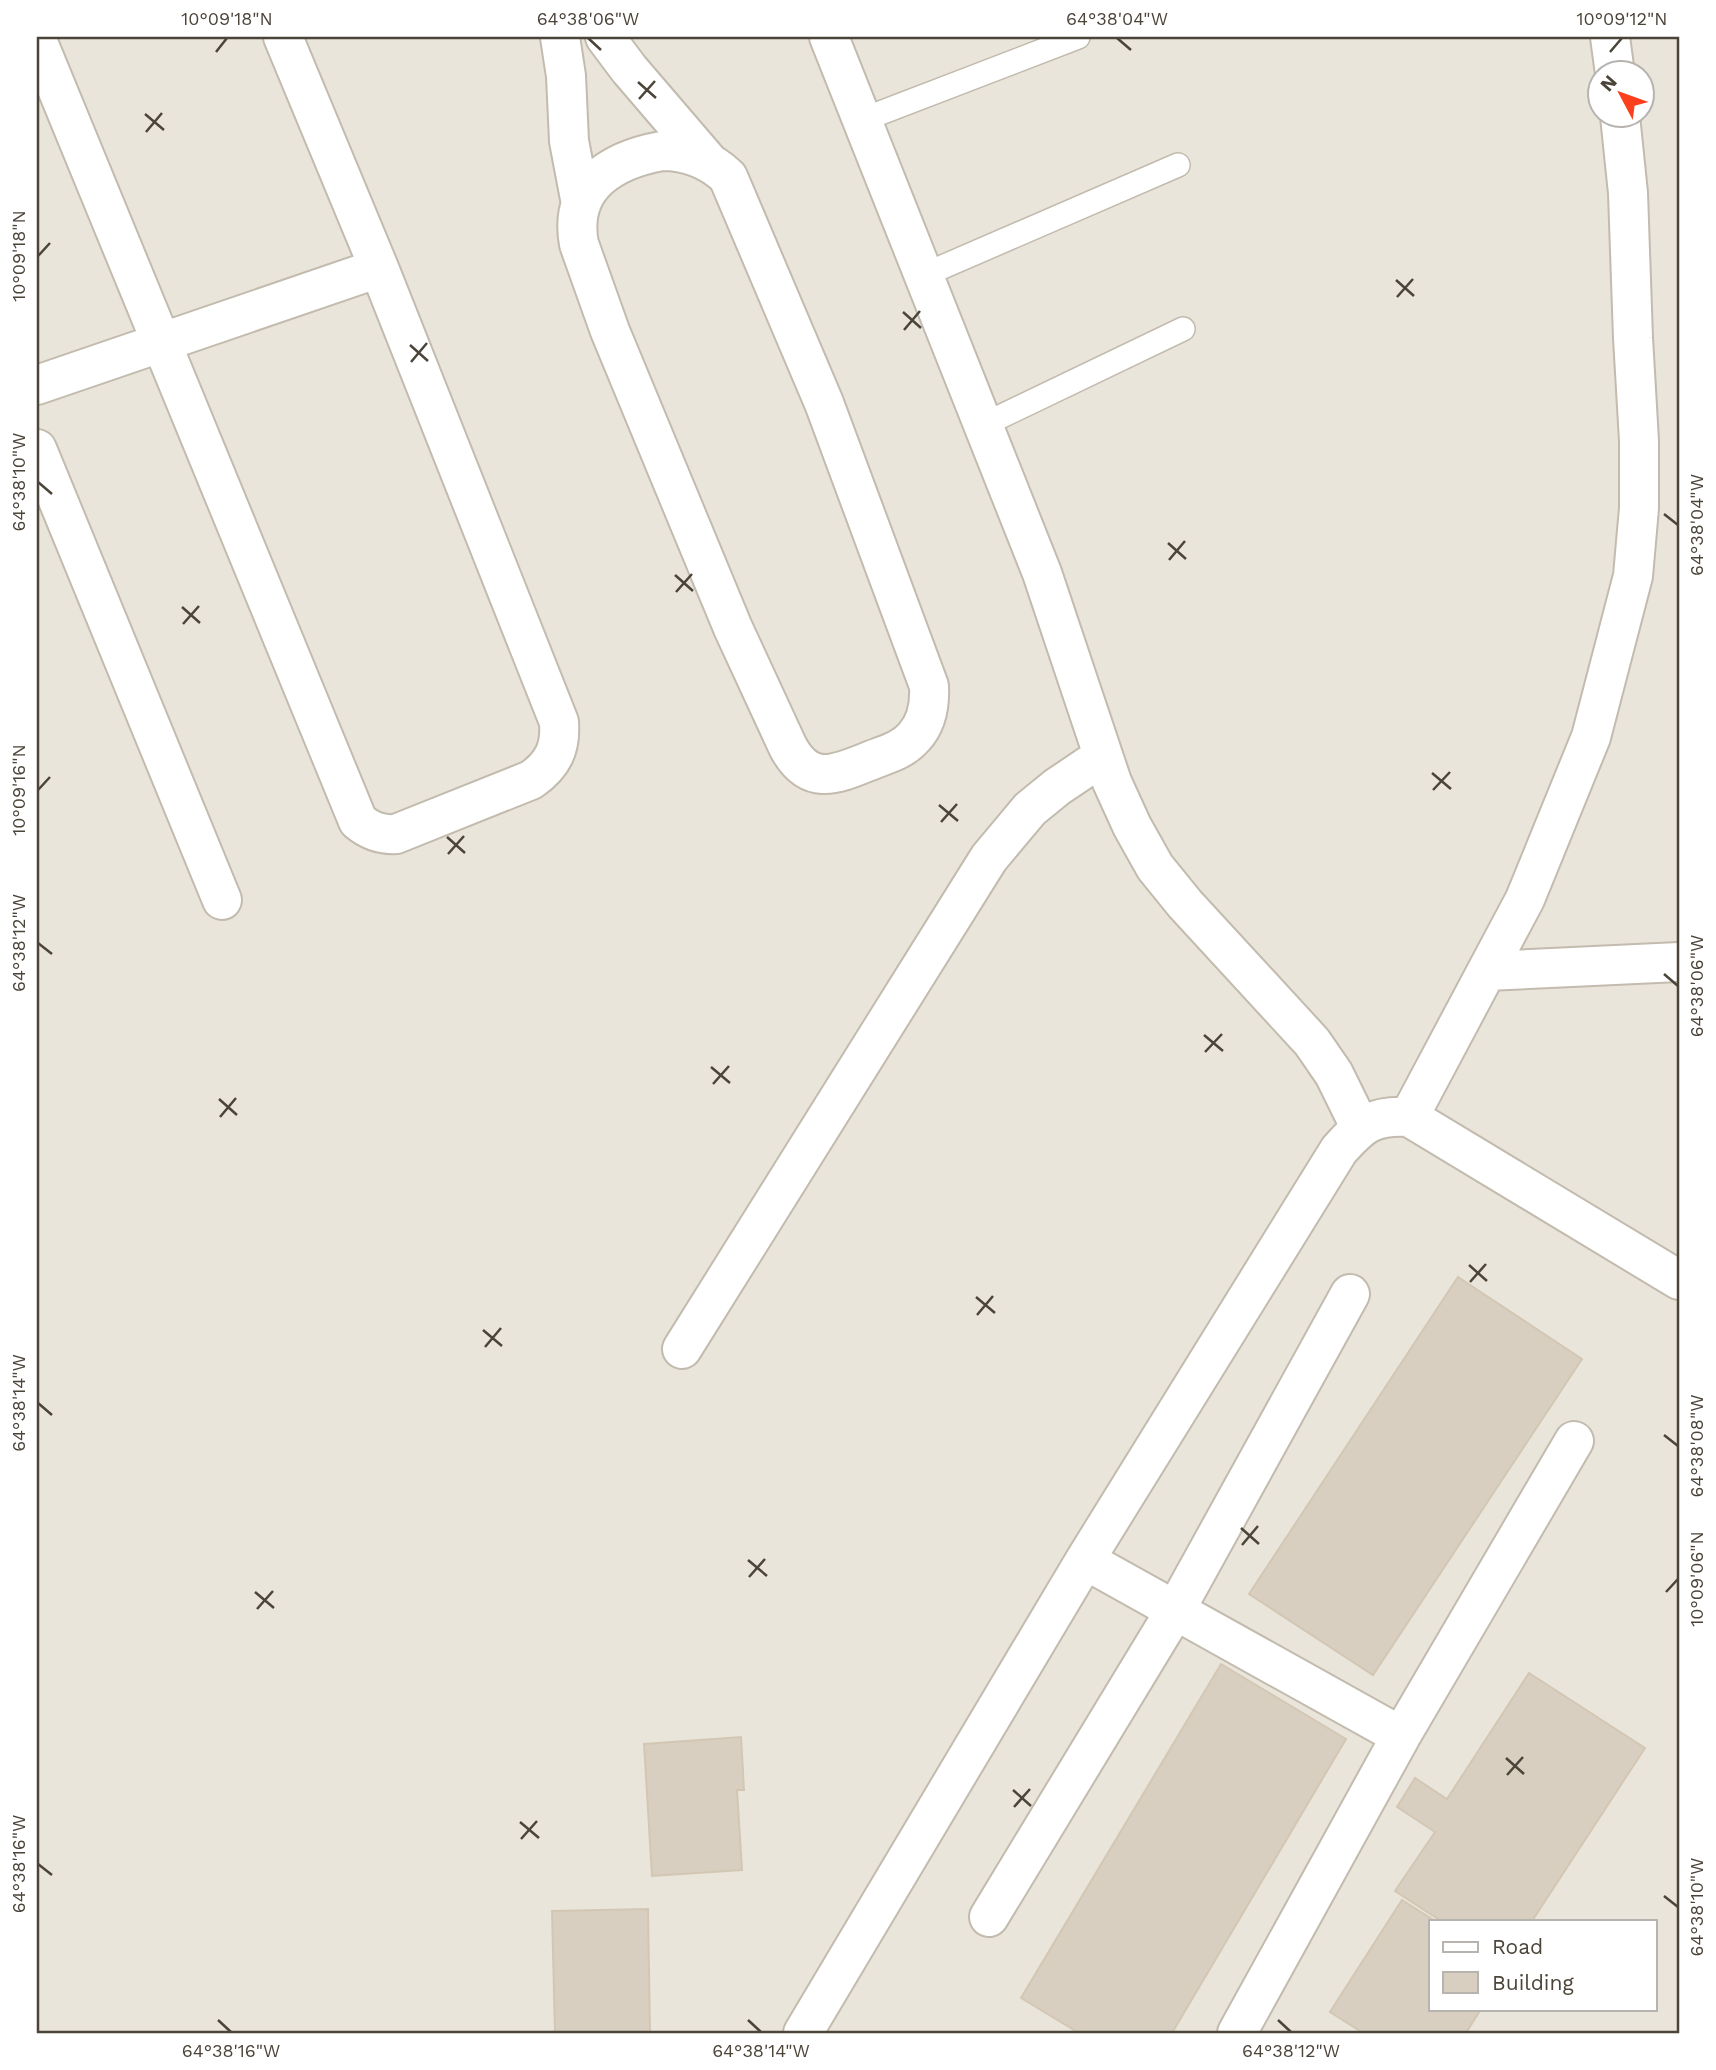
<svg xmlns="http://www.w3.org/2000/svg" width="1716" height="2070" font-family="'Work Sans',sans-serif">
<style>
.residential{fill:#eae5da;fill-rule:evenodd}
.building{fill:#d8cfc1;stroke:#d3c7b4;stroke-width:2}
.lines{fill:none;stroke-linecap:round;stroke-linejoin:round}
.lane-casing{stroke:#c2bbae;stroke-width:26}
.street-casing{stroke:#c2bbae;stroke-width:42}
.lane{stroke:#fff;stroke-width:23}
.street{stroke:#fff;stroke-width:38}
.ticks{fill:none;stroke:#4b4439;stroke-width:2.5}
.neatline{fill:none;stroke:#4b4439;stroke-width:2.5}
.ticks-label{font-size:18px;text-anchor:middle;fill:#4b4439}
</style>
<rect width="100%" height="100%" fill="#f6f3ec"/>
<!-- residential -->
<path class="residential" d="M37 37H1679V2033H37ZM1600 74H1642V116H1600ZM1431 1921H1655V2009H1431Z"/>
<!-- building -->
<path class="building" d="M1458 1277 1582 1359 1373 1675 1249 1594Z
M1221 1664 1346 1739 1172 2033H1079L1021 1998Z
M1529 1673 1645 1748 1532 1921H1441L1395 1891 1435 1832 1397 1807 1415 1778 1447 1799Z
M741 1737 744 1790H737L742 1870 652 1876 644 1744Z
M1402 1900 1435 1921H1431V2009H1481L1466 2033H1363L1330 2012Z
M648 1909 650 2033H555L552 1911Z"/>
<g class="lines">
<defs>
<path id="lane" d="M862 120 1078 37
M924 275 1178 165
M983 425 1183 329"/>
<path id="street" d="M560 37 566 76 569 141 581 204
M605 37 629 69 707 160
M829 37 1042 573 1112 782 1132 826 1155 867 1185 904 1312 1042 1334 1074 1360 1127
M1610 37 1615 74
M37 40 358 821C370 831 381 835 396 834L531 780C553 765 561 748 559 722L379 268 283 37
M662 151C688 151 709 159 728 177L824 403 929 686C930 705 927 723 914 737 903 750 887 754 872 760 837 774 810 788 788 747L733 628 610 331 579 244C568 186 612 160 662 151Z
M37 385 379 268
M37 449 222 900
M1487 971 1679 962
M1409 1117 1525 899 1591 737 1633 576 1639 508V441L1633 338 1628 193 1620 116
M682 1349 989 858 1030 809 1057 787 1103 756
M1085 1560 1401 1736 1574 1441
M989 1917 1176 1609 1350 1294
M803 2033 1085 1560 1339 1150C1362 1124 1373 1115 1409 1117L1679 1280
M1237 2033 1401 1736"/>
</defs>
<!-- lane casing -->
<use href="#lane" class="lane-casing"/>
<!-- street casing -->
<use href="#street" class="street-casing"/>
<!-- lane -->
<use href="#lane" class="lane"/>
<!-- street -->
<use href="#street" class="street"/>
</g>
<!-- ticks -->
<path class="ticks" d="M588 38 601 50M1117 38 1131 50M216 52 227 38M1610 52 1622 38M638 82 656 98M639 99 655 81M145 114 164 130M146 132 162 113M38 256 50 243M1396 280 1414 296M1397 297 1413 279M903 312 921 328M904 330 920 311M410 345 428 361M411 362 427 343M38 482 52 494M1664 514 1678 525M1168 543 1186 559M1169 560 1185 541M675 575 693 591M676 592 692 574M182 607 200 623M183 624 199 606M1432 773 1451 789M38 790 50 777M1433 790 1450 772M939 805 958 821M941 822 957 804M447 837 465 853M448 854 464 836M38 943 52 954M1664 974 1678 986M1204 1035 1223 1051M1205 1052 1222 1034M711 1067 730 1083M713 1084 729 1066M219 1099 237 1115M220 1117 236 1098M1469 1265 1487 1281M1470 1282 1486 1264M976 1297 995 1313M977 1315 993 1296M483 1330 502 1346M485 1347 501 1328M38 1403 52 1415M1664 1435 1678 1446M1241 1528 1259 1544M1242 1545 1258 1526M748 1560 767 1576M749 1577 765 1559M255 1592 274 1608M1666 1592 1678 1579M257 1609 273 1591M1506 1758 1524 1774M1507 1775 1523 1757M1013 1790 1031 1806M1014 1807 1030 1789M520 1822 539 1838M521 1839 537 1821M38 1864 52 1875M1664 1896 1678 1907M218 2020 231 2032M748 2020 761 2032M1278 2020 1291 2032"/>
<!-- border -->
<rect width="1716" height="2070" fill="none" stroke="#ffffff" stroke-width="77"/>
<!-- legend -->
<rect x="1429" y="1920" width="228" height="91" fill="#ffffff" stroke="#b7b4b0" stroke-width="2"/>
<rect x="1443" y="1942" width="35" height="10" fill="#ffffff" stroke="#b7b4b0" stroke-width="2"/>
<text x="1492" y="1954" font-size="21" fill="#4b4439">Road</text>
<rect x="1443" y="1972" width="35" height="21" fill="#d8cfc1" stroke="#b7b4b0" stroke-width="2"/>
<text x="1492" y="1990" font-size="21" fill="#4b4439">Building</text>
<!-- north arrow -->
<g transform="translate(1621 94) rotate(311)"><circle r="33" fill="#ffffff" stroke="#b7b4b0" stroke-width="2"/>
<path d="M0-5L12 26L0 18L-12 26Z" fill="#fc3f1d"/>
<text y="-10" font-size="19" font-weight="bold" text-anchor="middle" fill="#4b4439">N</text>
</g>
<rect x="38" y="38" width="1640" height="1994" class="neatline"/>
<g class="ticks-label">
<text x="227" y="25">10°09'18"N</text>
<text x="588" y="25">64°38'06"W</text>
<text x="1117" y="25">64°38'04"W</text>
<text x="1622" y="25">10°09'12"N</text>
<text transform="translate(19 256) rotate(-90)" y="6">10°09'18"N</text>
<text transform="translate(19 482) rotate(-90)" y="6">64°38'10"W</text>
<text transform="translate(1697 525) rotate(-90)" y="6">64°38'04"W</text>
<text transform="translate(19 790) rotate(-90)" y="6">10°09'16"N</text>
<text transform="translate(19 943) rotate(-90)" y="6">64°38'12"W</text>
<text transform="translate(1697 986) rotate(-90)" y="6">64°38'06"W</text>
<text transform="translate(19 1403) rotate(-90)" y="6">64°38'14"W</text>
<text transform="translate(1697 1446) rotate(-90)" y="6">64°38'08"W</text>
<text transform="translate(1697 1579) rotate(-90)" y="6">10°09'06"N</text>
<text transform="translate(19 1864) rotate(-90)" y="6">64°38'16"W</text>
<text transform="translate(1697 1907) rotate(-90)" y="6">64°38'10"W</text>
<text x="231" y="2057">64°38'16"W</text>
<text x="761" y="2057">64°38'14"W</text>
<text x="1291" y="2057">64°38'12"W</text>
</g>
</svg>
